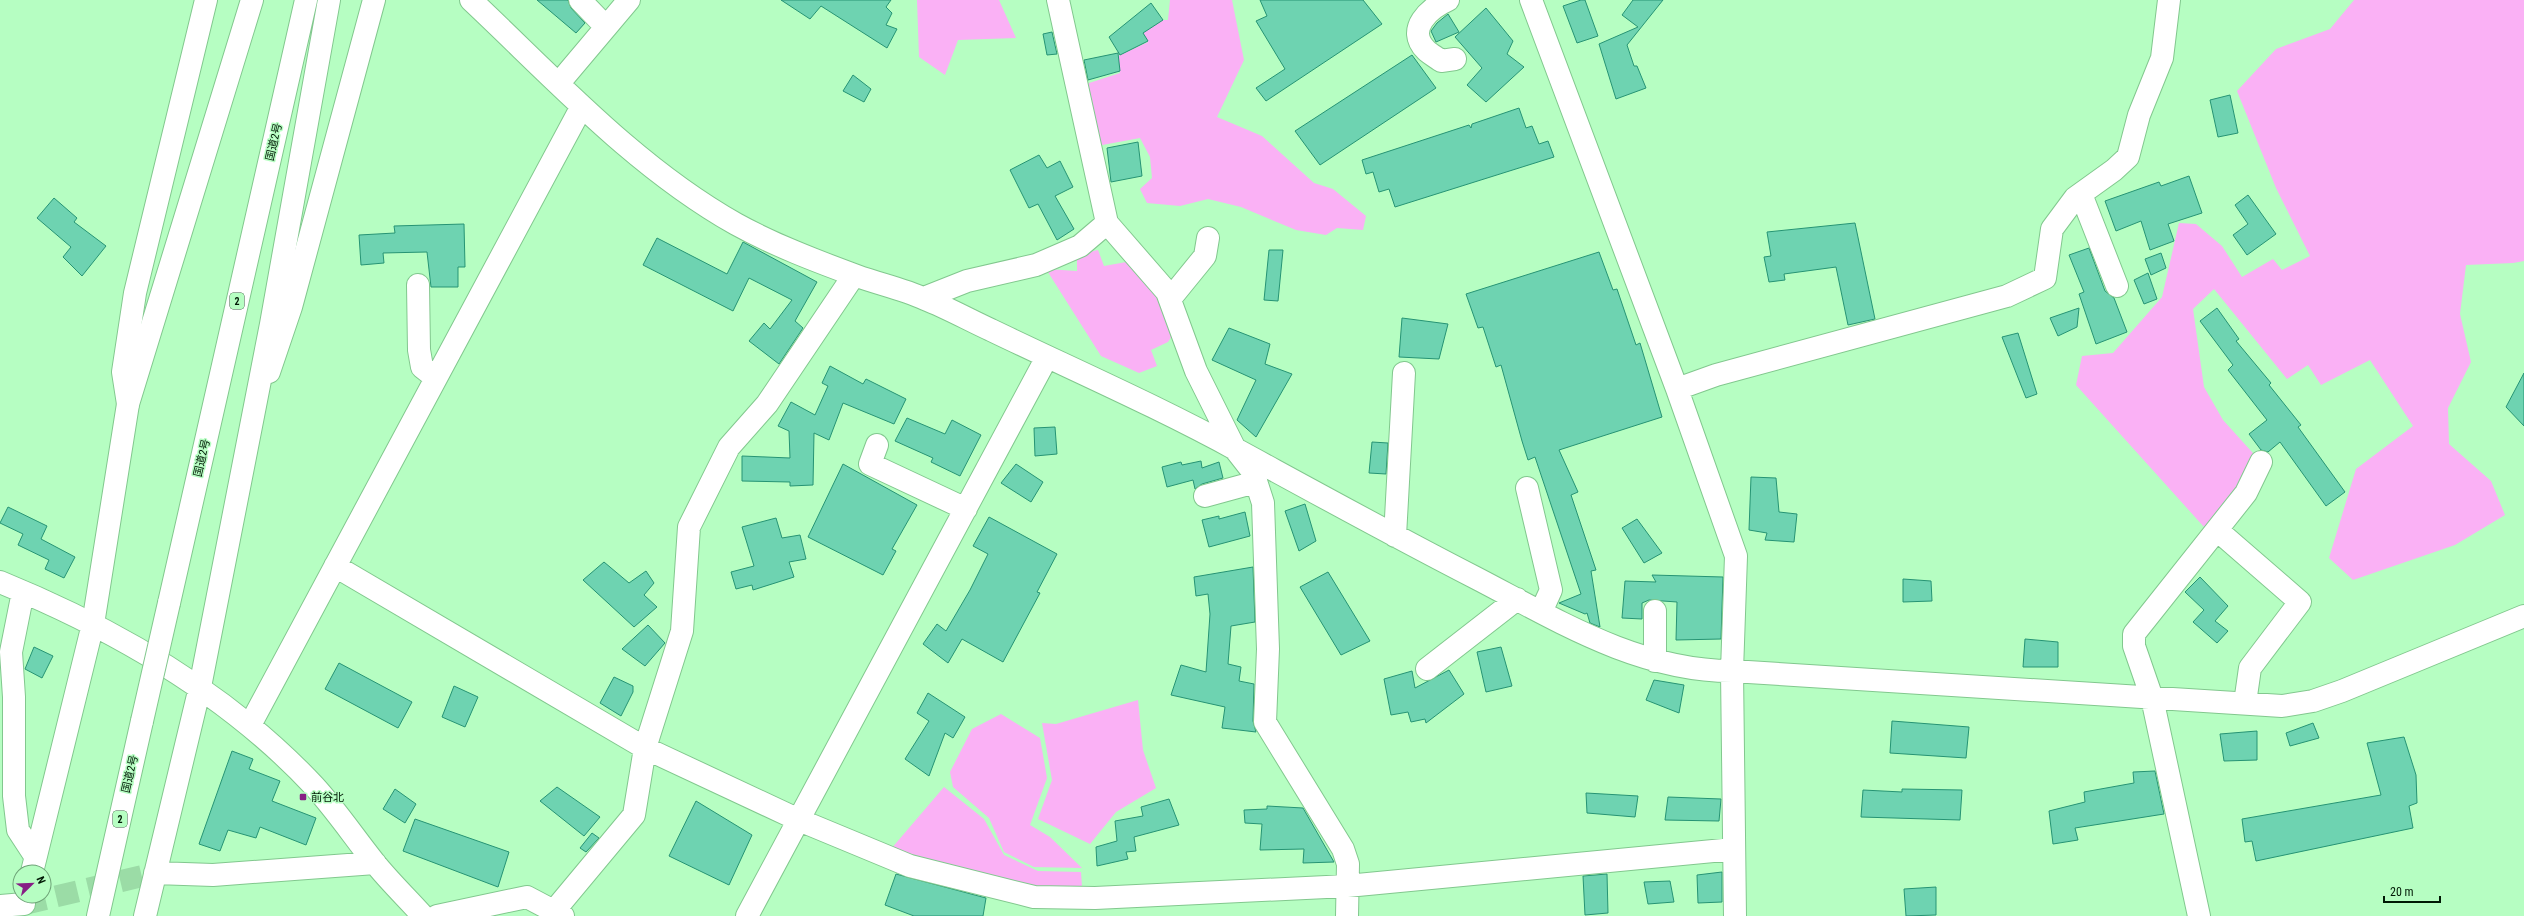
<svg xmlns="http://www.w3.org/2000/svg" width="2524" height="916" font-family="'Roboto Condensed','Noto Sans JP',sans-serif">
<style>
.green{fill:#fab1f5}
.building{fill:#6ed3b1;stroke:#269474}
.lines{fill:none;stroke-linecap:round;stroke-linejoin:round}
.minor-tunnel{stroke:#9bdca6;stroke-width:22;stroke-dasharray:22 11;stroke-linecap:butt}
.minor-casing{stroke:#82c88e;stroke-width:24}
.highway-casing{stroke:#82c88e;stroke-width:24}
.minor{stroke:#fff;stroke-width:22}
.highway{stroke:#fff;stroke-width:22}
.highway-bridge-casing{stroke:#82c88e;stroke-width:24;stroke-linecap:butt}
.highway-bridge{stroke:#fff;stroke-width:22}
.poi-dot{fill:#871e85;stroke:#b6fec2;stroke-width:1.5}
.labels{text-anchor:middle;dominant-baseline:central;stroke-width:3;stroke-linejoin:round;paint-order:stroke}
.shield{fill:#b6fec2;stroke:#375e3e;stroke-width:1}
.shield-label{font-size:10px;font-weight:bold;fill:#001905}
.street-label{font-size:11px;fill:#001905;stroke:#b6fec2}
.poi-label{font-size:11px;fill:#001905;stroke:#b6fec2;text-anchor:start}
</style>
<rect width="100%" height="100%" fill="#b6fec2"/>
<!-- green -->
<path class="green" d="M917 0H999L1016 38 958 40 945 75 919 57Z
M1170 0H1232L1244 60 1217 117 1262 136 1314 183 1333 189 1366 216 1363 230 1337 228 1326 235 1296 230 1241 207 1208 199 1180 206 1147 203 1140 189 1152 178 1150 157 1140 138 1097 146 1086 84 1120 73 1118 56 1148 42 1143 33 1163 20H1168Z
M2354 0H2524V261L2513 263 2466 265 2460 314 2471 362 2448 408 2449 444 2491 481 2505 515 2455 545 2353 580 2329 558 2356 469 2413 426 2370 360 2321 385 2308 365 2287 379 2214 289 2193 309 2204 387 2223 420 2261 462 2204 527 2076 385 2082 356 2113 353 2162 297 2179 223 2196 224 2222 246 2242 277 2273 259 2282 270 2310 256 2276 188 2237 91 2276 49 2330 29Z
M1098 250 1104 266 1132 261 1164 292 1177 328 1168 342 1151 350 1157 366 1139 373 1101 356 1046 269 1077 271V255Z
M1138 700 1143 750 1156 788 1116 812 1090 844 1038 819 1052 780 1042 723 1056 724Z
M1001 714 1040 738 1047 778 1030 825 1050 837 1082 868 1034 867 1004 852 989 818 953 787 950 772 972 729Z
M944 787 984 819 1004 855 1038 871 1081 872 1082 887H1036L891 849Z"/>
<!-- building -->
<path class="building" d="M537 0H568L571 8 585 23 576 33Z
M781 0H891L886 7 892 13 886 25 897 29 887 48 821 6 810 19Z
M1260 0H1363L1382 24 1266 101 1256 88 1285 69 1256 21 1267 16Z
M1581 0H1585L1598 36 1577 43 1563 6Z
M1633 0H1663L1627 45 1634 66H1637L1646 88 1616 99 1599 44 1638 27 1622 15Z
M1151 3 1163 20 1143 33 1148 41 1120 55 1109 37Z
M1486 8 1513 41 1507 54 1524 67 1486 102 1467 85 1482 68 1455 37Z
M1448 14 1459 32 1436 42 1431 31 1437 23Z
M1052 32 1057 54 1047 55 1043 34Z
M1118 53 1120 71 1088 80 1084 60Z
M1412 55 1436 88 1320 165 1295 131Z
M853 75 871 89 864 102 843 91Z
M2230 95 2238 133 2218 137 2210 100Z
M1519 108 1526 128 1532 126 1539 144 1548 141 1554 157 1395 207 1389 189 1379 192 1373 172 1366 174 1362 160 1469 125 1471 128 1472 124Z
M1138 142 1142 176 1111 182 1107 148Z
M1039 155 1047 168 1060 161 1073 187 1055 196 1074 229 1057 240 1038 204 1029 208 1010 170Z
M2189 176 2202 213 2168 224 2174 241 2150 250 2141 221 2116 231 2105 201 2159 182 2161 186Z
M2248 195 2276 234 2247 255 2233 235 2248 224 2235 205Z
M54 198 77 218 74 222 106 246 82 276 63 257 71 247 37 218Z
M1855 223 1875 319 1848 325 1836 267 1784 274 1785 280 1769 282 1764 257 1771 256 1767 232Z
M464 224 465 267H458V287H431L427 252 383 253 384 263 361 265 359 235 395 233 394 226Z
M657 238 727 274 743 242 817 282 795 321 803 328 779 364 749 341 764 323 770 329 792 300 749 278 733 311 643 265Z
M2089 248 2105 291 2114 298 2127 332 2096 344 2079 294 2084 292 2069 255Z
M1269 250H1283L1278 301 1264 300Z
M1599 252 1613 290 1617 289 1636 345 1640 343 1662 417 1559 450 1578 492 1571 495 1596 570 1591 571 1600 627 1590 623 1587 613 1585 614 1559 603 1581 594 1535 457 1528 460 1522 441 1501 365 1496 367 1483 327 1478 328 1466 294Z
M2161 253 2166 268 2151 275 2145 259Z
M2148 273 2157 299 2144 304 2134 280Z
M2079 308 2077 327 2058 336 2050 318Z
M2217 308 2239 339 2236 341 2271 383 2269 385 2301 425 2298 427 2345 492 2326 506 2280 442 2268 452 2261 450 2249 434 2267 420 2228 370 2233 365 2200 321Z
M1402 318 1448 324 1439 359 1399 357Z
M1229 328 1270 344 1265 364 1292 374 1256 437 1237 420 1256 380 1212 360Z
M2018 333 2037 394 2026 398 2002 337Z
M830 366 863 384 866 379 906 399 894 424 843 403 829 440 814 433 813 485 790 486V482L742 481V456L790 458 789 431 778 426 791 402 815 415 828 386 822 383Z
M2524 373V426L2506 407Z
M907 418 945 434 952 420 981 435 960 476 931 462 933 458 895 441Z
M1055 427 1057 454 1035 456 1034 428Z
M1372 442 1388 443 1386 474 1369 473Z
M1201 461 1202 468 1219 462 1223 478 1202 484 1195 489 1193 480 1167 487 1162 467 1181 462 1182 465Z
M843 464 917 505 892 549 896 551 883 575 808 537Z
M1016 464 1043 482 1031 502 1001 483Z
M1751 477 1776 478 1779 512 1797 514 1794 542 1765 540 1767 533 1749 530Z
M1305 504 1316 541 1299 551 1285 511Z
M8 507 47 526 41 539 75 557 64 578 45 569 49 560 18 545 23 534 0 523Z
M1245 512 1250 536 1209 547 1202 520 1219 516V519Z
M989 517 1057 554 1037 592 1040 593 1003 662 962 639 948 663 923 644 937 624 946 631 970 590 988 554 973 546Z
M776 518 782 538 800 535 806 559 789 562 794 577 753 590 752 585 736 589 731 572 754 566 742 527Z
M1637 519 1662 553 1644 563 1622 528Z
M604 562 629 583 646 571 654 583 644 595 657 607 634 627 583 580Z
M1253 567 1255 622 1231 626 1228 664 1241 667 1239 681 1254 684 1253 721 1256 732 1222 728 1225 707 1171 695 1181 665 1206 672 1210 614 1208 594 1196 596 1194 577Z
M1328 572 1370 641 1341 655 1300 587Z
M1652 575 1723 577 1721 639 1676 640 1677 602 1649 600 1642 603V619L1622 618 1625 581 1656 582Z
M2200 577 2228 606 2215 621 2228 631 2217 643 2193 622 2204 610 2185 592Z
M1903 579 1931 581 1932 601 1903 602Z
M648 625 665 643 645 666 622 649Z
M2025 639 2058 642V667H2023Z
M34 647 53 656 42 678 25 669Z
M1501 647 1512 686 1486 692 1477 652Z
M339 663 412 702 398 728 325 689Z
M1449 670 1464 694 1426 723 1425 719 1411 722 1408 712 1391 715 1384 679 1412 671 1415 688Z
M614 677 633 686V692L621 716 600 703Z
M1654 680 1684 685 1679 713 1646 700Z
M454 686 478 697 465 727 442 717Z
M928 693 965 717 953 738 945 733 929 776 905 759 929 721 917 713Z
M1892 721 1969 727 1966 758 1890 753Z
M2313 723 2319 738 2290 746 2286 733Z
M2257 731V760L2224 761 2220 734Z
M2404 737 2416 775 2417 803 2409 806 2413 828 2256 861 2252 841 2245 842 2242 819 2381 795 2367 743Z
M232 751 253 759 249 769 280 781 272 801 316 818 306 845 260 827 256 838 228 830 220 851 199 844Z
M2155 771 2164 814 2075 828 2078 840 2053 844 2049 811 2085 802 2084 792 2134 783 2133 772Z
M557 787 600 817 584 836 540 801Z
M395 789 416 804 405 823 383 809Z
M1902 789 1962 790 1960 820 1861 817 1863 790 1902 792Z
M1586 793 1638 796 1635 817 1587 813Z
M1668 797 1721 799 1719 821 1665 820Z
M1169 799 1179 825 1134 837 1136 851 1126 852 1128 859 1097 866 1096 847 1117 841 1115 821 1143 816 1141 807Z
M696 801 752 835 729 885 669 856Z
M1267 806 1303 808 1334 862 1303 863 1304 849 1260 850 1262 824 1245 823 1244 810 1267 809Z
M415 819 509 852 498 887 403 851Z
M592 833 599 838 586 852 580 848Z
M1722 872V902L1698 903 1697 875Z
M896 874 986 898 983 916H914L885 905Z
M1607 874 1608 913 1585 915 1583 876Z
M1670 881 1674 902 1648 904 1644 882Z
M1936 887V915L1906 916 1904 889Z"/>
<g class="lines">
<!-- minor-tunnel -->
<path class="minor-tunnel" d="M24 904 155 873"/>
<defs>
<path id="minor" d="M471 0C555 79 635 167 736 224 774 245 816 261 857 276 879 284 903 289 925 299 948 308 969 320 991 330 1074 370 1159 407 1239 451 1318 494 1396 537 1476 578 1557 620 1638 671 1732 671L2282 706 2313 701 2342 691 2524 616
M580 0 606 27
M1058 0 1107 223 1167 292 1196 371 1235 449 1253 472 1263 503 1268 649 1265 722 1343 849 1348 864 1347 916
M1448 0C1430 8 1405 29 1426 50 1430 54 1436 57 1441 61L1455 59
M1531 0 1677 389 1736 556 1732 671 1735 916
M559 83 629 0
M2081 194 2117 286
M418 285 419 350 422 367 436 378
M924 298 967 281 1036 265 1080 246 1107 223
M1170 299 1205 256 1208 238
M269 372 291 307 374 0
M1677 389 1716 375 2007 296 2045 278 2052 229 2075 198 2114 170 2128 157 2139 115 2162 58 2169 0
M128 404 123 372 135 293 206 0
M877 445 870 464 966 509
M1527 488 1551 590 1541 612
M1205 496 1256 482
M2217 530 2300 602 2250 668 2245 703
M1395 536 1404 373
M335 566 645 748 799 820 910 866 1034 897 1095 898 1347 886 1734 849
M0 582C115 629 229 695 314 786 336 810 354 837 374 862 389 881 407 898 423 916
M23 592 11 652 14 697V796L18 830 35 856
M1655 661V611
M1427 669 1517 599
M250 725 581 108
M32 872 93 624
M155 873 213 875 375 863
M0 906 24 904
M554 911 634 815 645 748 682 631 689 527 729 447 767 404 854 275
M145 916 200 687
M437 916 527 897 563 916
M747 916 1047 357
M2199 916 2152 698 2134 646V634L2246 493 2261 462"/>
<path id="highway" d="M169 603 306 0
M93 624 128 404 252 0
M200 687 271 324 329 0
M98 916 142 721"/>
</defs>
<!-- minor casing -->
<use href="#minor" class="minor-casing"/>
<!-- highway casing -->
<use href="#highway" class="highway-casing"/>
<!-- minor -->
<use href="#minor" class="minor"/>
<!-- highway -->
<use href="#highway" class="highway"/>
<defs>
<path id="highway-bridge" d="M142 721 169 603"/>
</defs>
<!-- highway-bridge casing -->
<use href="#highway-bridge" class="highway-bridge-casing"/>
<!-- highway-bridge -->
<use href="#highway-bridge" class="highway-bridge"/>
</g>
<!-- markers -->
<rect class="poi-dot" x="299" y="793" width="8" height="8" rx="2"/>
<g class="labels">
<!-- shield labels -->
<g class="shield">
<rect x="230" y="293" width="14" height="16" rx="3"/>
<rect x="113" y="811" width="14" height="16" rx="3"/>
</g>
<g class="shield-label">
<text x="237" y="301">2</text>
<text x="120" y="819">2</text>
</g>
<!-- street labels -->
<g class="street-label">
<text transform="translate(274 142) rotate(-77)">国道2号</text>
<text transform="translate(202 458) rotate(-77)">国道2号</text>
<text transform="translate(130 774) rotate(-77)">国道2号</text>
</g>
<!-- poi labels -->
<g class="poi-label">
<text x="311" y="797">前谷北</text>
</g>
</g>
<!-- north arrow -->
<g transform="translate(32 884) rotate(67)"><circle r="19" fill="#b6fec2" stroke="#6da276"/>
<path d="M0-3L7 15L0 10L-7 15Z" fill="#871e85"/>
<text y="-6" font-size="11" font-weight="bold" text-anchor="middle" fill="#001905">N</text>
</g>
<!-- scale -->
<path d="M2384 896v6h56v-6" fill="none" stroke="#001905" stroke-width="2"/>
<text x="2390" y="896" font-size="12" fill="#001905" stroke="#b6fec2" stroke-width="3" paint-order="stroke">20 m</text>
</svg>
